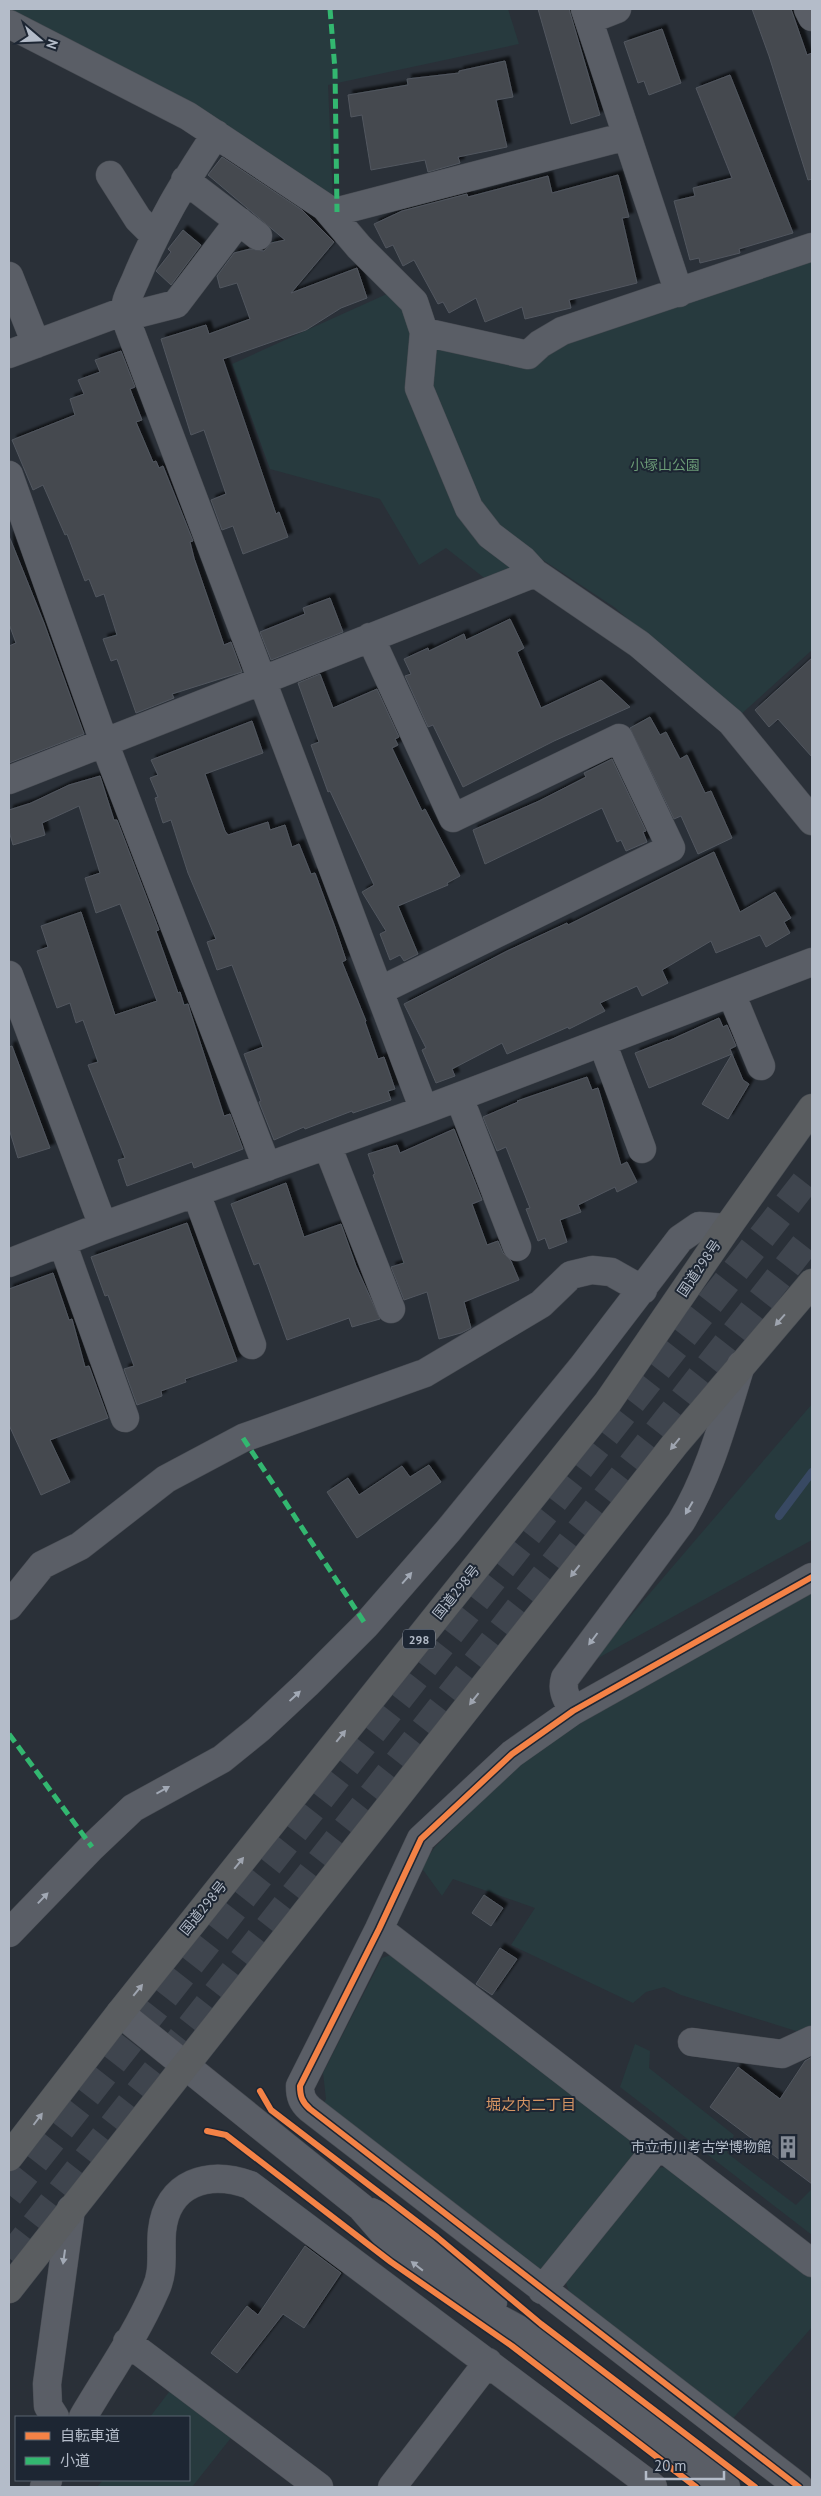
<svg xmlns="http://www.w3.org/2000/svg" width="821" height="2496" font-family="'PT Sans','Noto Sans JP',sans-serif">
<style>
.green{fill:#273a3e}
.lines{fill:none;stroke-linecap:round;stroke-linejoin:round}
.stream{stroke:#384963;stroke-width:8}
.building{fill:#444950;stroke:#52575f;filter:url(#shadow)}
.highway-tunnel{stroke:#3f454e;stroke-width:28;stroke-dasharray:28 14;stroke-linecap:butt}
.minor-casing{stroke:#484c53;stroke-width:29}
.highway-casing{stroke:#474c53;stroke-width:29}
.minor{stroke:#5a5e66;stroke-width:28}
.highway{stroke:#5a5d60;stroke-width:28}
.quiet{stroke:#33b770;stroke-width:5;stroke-dasharray:10 5;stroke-linecap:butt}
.cycleway-casing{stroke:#1d2633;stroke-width:9}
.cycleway{stroke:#f48246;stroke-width:6}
.oneway{fill:#9ea4af}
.oneway2{fill:#a2a9b5}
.labels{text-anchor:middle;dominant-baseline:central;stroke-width:4;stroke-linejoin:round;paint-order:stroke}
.shield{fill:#1d2633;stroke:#878f9c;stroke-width:1}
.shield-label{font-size:12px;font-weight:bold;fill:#b4bcc9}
.park-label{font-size:14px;fill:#6b9a76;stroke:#1d2633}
.street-label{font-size:14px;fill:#b4bcc9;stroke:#1d2633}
.poi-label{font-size:14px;fill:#b4bcc9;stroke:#1d2633;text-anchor:end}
.neighbourhood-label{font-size:15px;fill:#d59563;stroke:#1d2633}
</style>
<defs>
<filter id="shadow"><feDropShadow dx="4.5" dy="-4.5" stdDeviation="1" flood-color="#0009"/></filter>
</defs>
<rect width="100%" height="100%" fill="#2a3038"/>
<!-- green -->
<path class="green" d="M9 9H508L519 44 328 85 333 200Z
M812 261V650L739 716 614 607 495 528 474 504 429 389 432 353 438 343H567Z
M389 293 406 312 418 336 414 390 519 565 492 584 446 548 419 565 380 499 270 469 232 364Z
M812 1404V1540L591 1662Z
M812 1589V2028L796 2031 681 1995 664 1987 646 1992 633 2003 511 1945 535 1908 453 1879 442 1896 421 1867 435 1847 518 1765 581 1723 685 1660Z
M394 1954 635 2141 637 2151 542 2277 323 2105 326 2099 323 2073 382 1958Z
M635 2044 650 2051 649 2068 734 2135 727 2153 796 2205 812 2189V2235L620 2087Z
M666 2167 673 2170 812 2278V2327L730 2422 572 2300 566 2283 657 2168Z
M172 2388 234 2434 192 2487H97L103 2480H189V2417H150Z"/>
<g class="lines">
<!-- stream -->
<path class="stream" d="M779 1516 812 1472"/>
</g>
<!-- building -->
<path class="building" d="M538 9H569L600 115 571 124Z
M752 9H791L807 55 812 53V179L808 180 769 56Z
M662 29 681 83 649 95 644 81 638 83 624 42Z
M505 61 513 97 496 100 507 147 458 157 460 163 428 172 425 160 371 170 362 115 351 117 348 95 408 85 407 79 459 73V71Z
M730 75 793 233 739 249 740 253 700 263 699 258 690 260 674 201 695 196 693 188 732 178 696 88Z
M222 157 302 210 334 242 291 293 357 268 367 298 341 308 306 330 223 359 276 514 279 512 288 537 243 554 233 526 222 530 211 500 226 494 204 430 191 435 161 339 206 325 209 334 250 319 237 283 220 288 217 276 234 253 250 249 264 251 271 243 285 240 208 175Z
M618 175 629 217 622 218 637 283 569 300 571 308 525 319 522 307 485 322 476 298 449 313 443 302 438 304 414 260 403 266 393 245 386 248 374 224 402 211 467 194 468 197 548 176 552 193Z
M183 230 201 245 171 285 156 271 171 252 168 249Z
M121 351 135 387 130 389 142 420 136 422 153 462 156 461 159 468 163 466 193 541 190 542 194 558 224 645 231 642 242 672 172 694 174 698 136 713 117 659 111 661 103 639 117 635 104 594 96 597 89 579 85 581 67 534 65 535 43 485 33 490 12 440 75 415 70 399 84 394 78 380 100 372 95 360Z
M9 536 44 623 84 734 9 763V646L16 643 9 624Z
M330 598 343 632 271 660 260 632 305 614 303 608Z
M510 619 524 648 517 652 541 708 601 680 630 707 554 741 463 787 433 725 428 727 405 676 411 674 404 659 428 648 429 651 464 634 466 640Z
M812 658V757L778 719 769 727 755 710Z
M320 674 333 708 377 689 399 737 395 739 398 745 392 748 422 811 425 809 460 876 447 883 448 885 398 906 418 954 404 961 400 955 390 960 380 934 386 931 362 892 374 885 330 791 328 792 311 745 319 742 298 683Z
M650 717 660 735 666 732 680 759 687 755 705 793 711 791 732 838 698 854 681 816 674 819 630 728Z
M252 721 263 753 205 774 225 831 228 835 268 822 270 830 285 825 292 847 299 844 311 874 315 873 335 927 346 960 342 962 366 1021 365 1022 378 1059 384 1057 395 1089 388 1091 391 1100 353 1113 352 1111 305 1129 304 1127 274 1140 259 1102 261 1101 244 1054 263 1047 232 965 217 970 207 942 216 939 188 873 171 820 163 823 155 798 158 797 150 778 158 775 151 760Z
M612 759 646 831 643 832 647 842 626 851 621 840 617 842 602 808 485 864 473 830 539 801 586 777 584 773Z
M100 776 114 820H117L159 930 156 931 178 993 180 992 184 1005 188 1004 190 1011 224 1116 230 1114 243 1149 194 1168 192 1162 127 1186 118 1160 125 1158 88 1065 98 1062 83 1020 76 1023 70 1003 57 1008 37 951 48 947 41 926 81 912 115 1015 157 1001 120 904 96 913 85 878 100 873 79 806 42 823 45 835 13 845 9 831V810L31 803 69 785Z
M714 852 740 912 775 892 791 918 784 922 790 933 766 947 760 935 716 953 711 941 662 970 668 983 642 996 637 986 600 1003 605 1011 569 1029 568 1027 507 1054 502 1043 452 1069 455 1076 436 1083 422 1050 426 1048 404 1004 507 951 567 923 568 925Z
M719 1018 723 1027 727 1025 736 1046 730 1049 732 1054 649 1088 635 1053 668 1040V1041Z
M12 1046 50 1148 18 1158 9 1129V1047Z
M732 1054 743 1080 749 1084 728 1119 702 1104Z
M587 1077 592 1090 598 1088 621 1165 627 1162 637 1182 617 1192 615 1187 578 1205 581 1212 560 1220 567 1242 549 1249 545 1238 538 1241 526 1209 530 1208 506 1147 497 1151 483 1117 518 1102 517 1101Z
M454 1129 482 1200 472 1204 487 1245 498 1241 503 1253 511 1261 519 1280 464 1302 471 1328 461 1333 439 1339 427 1292 404 1300 391 1267 404 1263 373 1175 375 1174 368 1154 397 1145 400 1153Z
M286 1183 304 1237 341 1224 356 1266 380 1319 352 1327 349 1318 287 1340 268 1287 259 1263 254 1265 231 1204Z
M187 1223 237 1361 185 1379 186 1382 161 1391 162 1396 137 1405 124 1369 134 1366 108 1295 105 1296 91 1257Z
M53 1273 69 1320 72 1319 85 1367 89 1366 108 1418 50 1440 70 1482 41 1495 9 1425V1289Z
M429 1465 441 1482 357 1538 327 1492 348 1478 359 1495 402 1466 410 1477Z
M484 1895 503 1908 491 1926 472 1913Z
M500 1948 517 1959 492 1995 476 1984Z
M812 2057V2184L710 2107 738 2067 780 2099 805 2061Z
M305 2246 341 2273 304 2328 283 2314 237 2373 211 2353 247 2306 258 2315Z"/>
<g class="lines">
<!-- highway-tunnel -->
<path class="highway-tunnel" d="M9 2195 812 1173
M9 2258 812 1235"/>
<defs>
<path id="minor" d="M585 9 679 293
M808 9 812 17
M589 20 617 9
M9 24 188 116 325 207 359 247 414 302 424 332 528 355 540 344 562 331 812 247
M216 134C183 184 158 225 135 281 130 292 123 305 125 317L424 1110
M110 175 138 219 154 235
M185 180 258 236
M331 213 627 136
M9 276 36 344
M125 317 176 304 239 221
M424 332 419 388 469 508 490 535 523 560 535 573 639 644 731 722 812 821
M9 354 124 311
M9 475 104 742 267 1167
M370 637 453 818 619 738 671 848 379 991
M9 780 535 573
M9 975 103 1226
M731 993 761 1066
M602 1042 642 1149
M459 1097 517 1247
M327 1145 391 1309
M196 1193 252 1345
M62 1242 125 1418
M9 1263 103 1226 424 1110 812 962
M9 1606 42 1565 80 1546 166 1479 243 1438 425 1373 541 1304 571 1275 592 1270 611 1272 643 1290
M573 1711C567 1699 561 1691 565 1678L681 1522C710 1474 724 1419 741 1365
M379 1929 812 2263
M9 1933 92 1847 133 1808 222 1759 259 1729 307 1684 366 1625 448 1531 583 1366 680 1239 699 1226 727 1228
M120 2013 361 2207 402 2254 419 2268 472 2304 518 2329 726 2487
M692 2042 782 2054 812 2040
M371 2212 407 2229 451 2264 493 2302
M542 2290 659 2145
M127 2342 319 2487
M55 2417 48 2406 47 2384 71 2209
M83 2417C107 2376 136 2335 155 2291 165 2271 160 2252 162 2231 167 2182 209 2170 250 2185L653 2487
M44 2487 48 2480
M392 2487 488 2362
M799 2487 310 2109C302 2102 300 2096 300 2086L379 1929 421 1839 512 1754 573 1711 812 1577"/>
<path id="highway" d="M9 2157 120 2013 608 1402 727 1228 812 1108
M9 2289 675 1444 812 1283"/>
</defs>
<!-- minor casing -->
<use href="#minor" class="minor-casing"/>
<!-- highway casing -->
<use href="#highway" class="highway-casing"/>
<!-- minor -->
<use href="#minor" class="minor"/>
<!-- highway -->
<use href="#highway" class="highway"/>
<!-- quiet -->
<path class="quiet" d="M330 9 335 70 337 212
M243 1438 366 1625
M9 1734 92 1847"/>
<defs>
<path id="cycleway" d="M260 2091 271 2110 437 2237 541 2324 755 2487
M207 2131 226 2135 391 2262 512 2346 696 2487
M799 2487 310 2109C302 2102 300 2096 300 2086L379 1929 421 1839 512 1754 573 1711 812 1577"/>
</defs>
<!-- cycleway casing -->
<use href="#cycleway" class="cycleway-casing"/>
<!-- cycleway -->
<use href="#cycleway" class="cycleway"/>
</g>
<!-- one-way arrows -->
<defs><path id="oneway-solid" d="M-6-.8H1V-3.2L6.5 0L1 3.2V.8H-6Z" transform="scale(1.25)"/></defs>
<g class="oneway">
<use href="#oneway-solid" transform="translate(780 1320) rotate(131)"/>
<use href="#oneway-solid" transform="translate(675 1444) rotate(129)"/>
<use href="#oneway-solid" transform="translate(575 1571) rotate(128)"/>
<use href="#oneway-solid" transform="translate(474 1699) rotate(128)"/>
<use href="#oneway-solid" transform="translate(341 1736) rotate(-51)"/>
<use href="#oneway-solid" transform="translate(239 1863) rotate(-51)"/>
<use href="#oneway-solid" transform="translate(138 1990) rotate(-51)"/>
<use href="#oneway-solid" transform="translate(38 2119) rotate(-53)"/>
</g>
<g class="oneway2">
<use href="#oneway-solid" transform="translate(689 1508) rotate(120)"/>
<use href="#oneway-solid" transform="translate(407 1578) rotate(-49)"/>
<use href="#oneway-solid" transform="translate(593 1639) rotate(127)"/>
<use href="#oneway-solid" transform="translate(295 1696) rotate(-43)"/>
<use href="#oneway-solid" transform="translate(163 1790) rotate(-29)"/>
<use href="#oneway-solid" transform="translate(43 1898) rotate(-46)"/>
<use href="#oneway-solid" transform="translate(64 2257) rotate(98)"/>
<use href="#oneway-solid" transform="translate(417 2266) rotate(-142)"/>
</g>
<!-- icons -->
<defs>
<symbol id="building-bare" viewBox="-9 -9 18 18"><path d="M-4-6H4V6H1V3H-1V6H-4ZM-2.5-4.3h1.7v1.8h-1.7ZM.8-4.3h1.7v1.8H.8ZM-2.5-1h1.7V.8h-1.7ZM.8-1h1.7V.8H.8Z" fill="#848b96" stroke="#1d2633" stroke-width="2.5" paint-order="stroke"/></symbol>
</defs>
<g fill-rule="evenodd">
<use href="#building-bare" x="772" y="2131" width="32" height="32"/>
</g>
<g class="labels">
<!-- shield labels -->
<rect class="shield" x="403" y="1629.5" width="32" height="19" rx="4"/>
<g class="shield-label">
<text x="419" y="1639">298</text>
</g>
<!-- park labels -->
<g class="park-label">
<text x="665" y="465">小塚山公園</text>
</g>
<!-- street labels -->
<g class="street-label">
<text transform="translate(699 1268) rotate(-56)">国道298号</text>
<text transform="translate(456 1592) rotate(-51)">国道298号</text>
<text transform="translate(203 1908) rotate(-51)">国道298号</text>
</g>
<!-- poi labels -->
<g class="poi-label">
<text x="771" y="2147">市立市川考古学博物館</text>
</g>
<!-- neighbourhood labels -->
<g class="neighbourhood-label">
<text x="531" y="2104">堀之内二丁目</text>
</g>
</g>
<!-- border -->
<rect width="821" height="2496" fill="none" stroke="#b4bcc9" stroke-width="20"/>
<!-- legend -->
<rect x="15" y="2416" width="175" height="65" fill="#1d2633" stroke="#59626f"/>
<rect x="25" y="2432" width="25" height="8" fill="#f48246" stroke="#59626f"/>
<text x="60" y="2441" font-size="15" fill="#b4bcc9">自転車道</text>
<rect x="25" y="2457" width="25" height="8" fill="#33b770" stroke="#59626f"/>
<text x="60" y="2466" font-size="15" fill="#b4bcc9">小道</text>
<!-- north arrow -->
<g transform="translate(40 40) rotate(109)" stroke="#1d2633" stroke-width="4" paint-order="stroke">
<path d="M0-4L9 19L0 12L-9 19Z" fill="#b4bcc9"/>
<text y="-8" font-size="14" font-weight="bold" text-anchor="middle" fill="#b4bcc9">N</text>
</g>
<!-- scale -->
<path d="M646 2471v8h78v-8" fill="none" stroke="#b4bcc9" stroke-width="2.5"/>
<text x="654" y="2471" font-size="15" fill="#b4bcc9" stroke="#1d2633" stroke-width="4" paint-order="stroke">20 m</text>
</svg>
